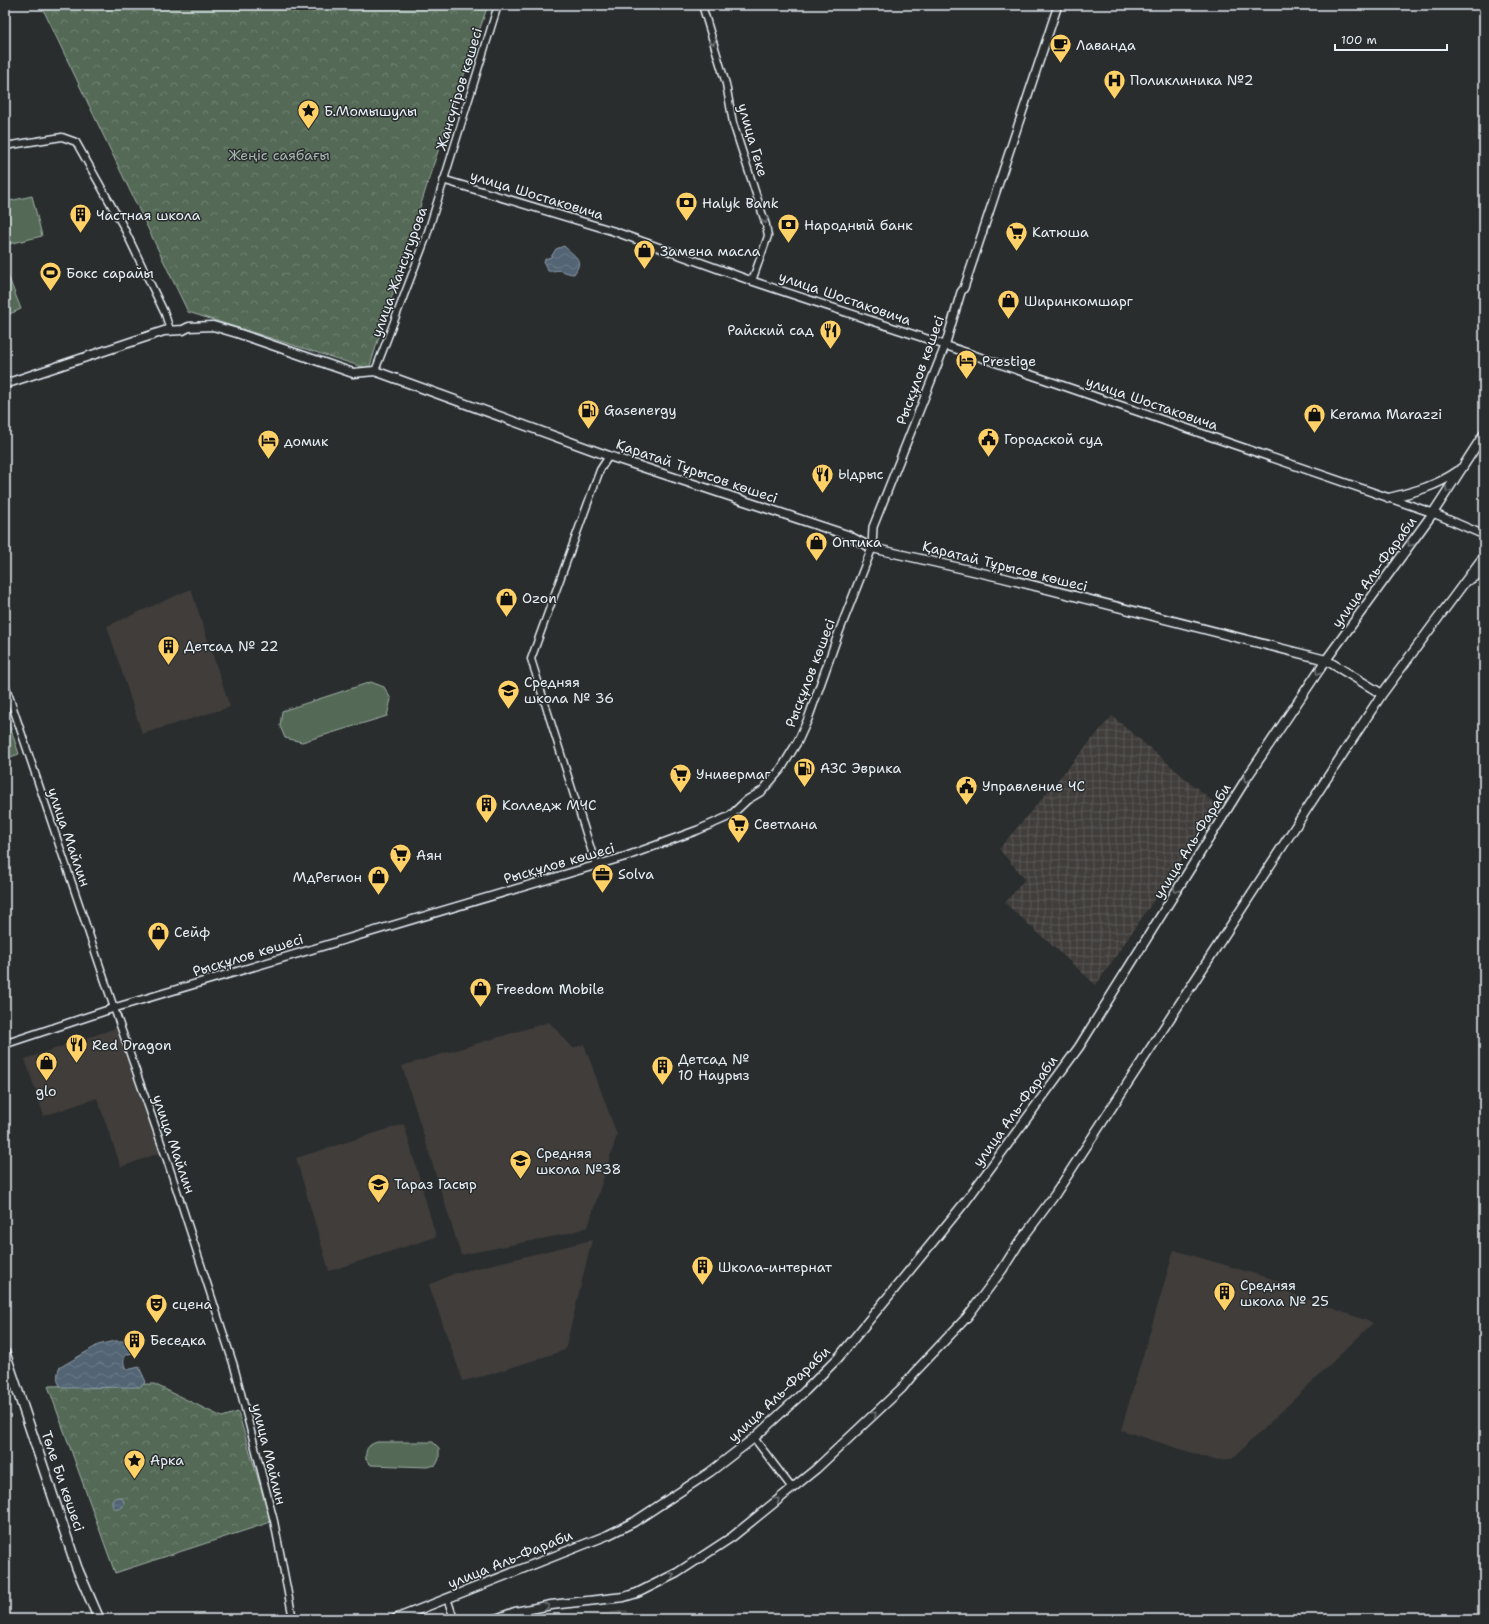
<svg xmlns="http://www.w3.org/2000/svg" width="1489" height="1624" font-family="'Shantell Sans',sans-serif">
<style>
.built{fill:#3f3d3b}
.industrial{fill:url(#industrial-grid)}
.grass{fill:#556b56;stroke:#9eaea7}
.forest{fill:url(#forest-crowns);stroke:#9eaea7}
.water{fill:url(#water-waves);stroke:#8e9da9}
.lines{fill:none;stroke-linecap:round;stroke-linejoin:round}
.minor-casing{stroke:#e8f1f8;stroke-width:9}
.tertiary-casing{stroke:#e8f1f8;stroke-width:10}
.secondary-casing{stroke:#e8f1f8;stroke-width:11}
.primary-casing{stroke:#e8f1f8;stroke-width:12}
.minor{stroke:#2a2d2e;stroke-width:6}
.tertiary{stroke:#2a2d2e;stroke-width:7}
.secondary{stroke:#2a2d2e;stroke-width:8}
.primary{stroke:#2a2d2e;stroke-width:9}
.oneway{stroke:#6c7275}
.labels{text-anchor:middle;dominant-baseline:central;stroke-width:3;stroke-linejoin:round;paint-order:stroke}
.poi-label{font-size:14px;fill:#e8f1f8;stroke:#2a2d2e;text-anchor:start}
.street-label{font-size:14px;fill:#e8f1f8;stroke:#2a2d2e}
.park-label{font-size:14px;fill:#a6b5af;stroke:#2a2d2e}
</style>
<defs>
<pattern id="industrial-grid" width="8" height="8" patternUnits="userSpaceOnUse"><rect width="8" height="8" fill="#3f3d3b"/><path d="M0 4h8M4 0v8" fill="none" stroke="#5b5a58"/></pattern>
<pattern id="forest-crowns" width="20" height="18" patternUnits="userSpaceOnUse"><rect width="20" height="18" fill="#556b56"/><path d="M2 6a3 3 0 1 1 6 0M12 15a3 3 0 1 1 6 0" fill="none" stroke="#6d816f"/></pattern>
<pattern id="water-waves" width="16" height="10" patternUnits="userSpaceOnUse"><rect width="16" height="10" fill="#526575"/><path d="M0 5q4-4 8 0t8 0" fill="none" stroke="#6b7c89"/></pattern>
</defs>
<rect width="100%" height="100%" fill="#2a2d2e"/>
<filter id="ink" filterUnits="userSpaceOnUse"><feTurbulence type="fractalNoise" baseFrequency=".025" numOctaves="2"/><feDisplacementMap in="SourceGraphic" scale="8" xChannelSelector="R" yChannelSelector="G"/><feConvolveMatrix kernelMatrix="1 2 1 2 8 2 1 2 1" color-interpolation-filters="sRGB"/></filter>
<g filter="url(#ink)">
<!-- built -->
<path class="built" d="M191 589 230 707 142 734 107 626Z
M549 1022 573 1048 584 1044 617 1135 588 1227 566 1234 461 1255 402 1066Z
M116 1028 160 1153 121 1167 97 1098 44 1116 25 1059Z
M404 1124 437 1240 436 1237 329 1271 296 1158Z
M592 1240 565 1350 488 1375 463 1381 429 1285 453 1274Z
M1174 1250 1276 1280 1290 1293 1373 1323 1232 1459 1214 1460 1121 1430Z"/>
<!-- industrial -->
<path class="industrial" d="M1112 716 1218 806 1096 985 1005 903 1025 879 999 849Z
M627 1610 630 1619H568Z"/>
<!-- grass -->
<path class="grass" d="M32 196 42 236 5 245V202Z
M5 268 21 309 5 316Z
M371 682 384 687 391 699 387 716 302 742 285 738 280 726 282 711Z
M5 711 19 754 5 759Z
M377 1442H433L439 1448V1459L436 1465 427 1467 371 1465 366 1460C365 1450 367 1445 377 1442Z"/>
<!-- forest -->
<path class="forest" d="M41 5H488L434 163 369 369 188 312Z
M154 1384 222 1417 238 1412 271 1522 115 1573 48 1386Z"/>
<!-- water -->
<path class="water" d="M564 246C574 256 585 259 574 274 568 274 567 272 561 271 557 269 553 272 548 271L544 263 545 259 551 257 556 249Z
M114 1341H125L134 1343 135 1352 126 1355C123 1360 123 1363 126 1369H131L139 1367 146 1382 140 1387 62 1388C56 1381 57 1377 59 1368L98 1345Z
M112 1503a6 6 0 1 1 12 0a6 6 0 1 1-12 0Z"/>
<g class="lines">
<defs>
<path id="minor" d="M702 5 726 84 733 123 766 225 768 236 752 281
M5 146 62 137 76 142 123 226 165 314 170 330
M375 371 426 238 498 5
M5 684 114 1008 167 1160 234 1366 274 1521 293 1619
M596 865 531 659 600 470 609 456
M754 1438 792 1488
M447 1598 454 1619"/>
<path id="tertiary" d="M444 180 613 231 752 281 924 338 1433 513 1484 535
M5 1044 114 1008 627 856 698 830 730 816 747 800 762 791 781 769 798 741 808 719 839 632 872 548 873 527 945 346 961 292 964 288 1058 5"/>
<path id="secondary" d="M5 384 164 331 183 330 189 327 213 326 237 333 353 373 375 371 609 456 847 535 872 548 1004 578 1326 660 1382 694
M1389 498C1414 492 1437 486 1458 471
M1469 580 1484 571
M395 1619 608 1535 634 1522 710 1472 754 1438 805 1391 838 1358 936 1238 966 1201 1079 1047 1248 776 1326 660 1433 513 1484 434
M496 1619 515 1612 551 1605 624 1597 637 1593 677 1573 732 1537 816 1469 902 1388 914 1373 967 1317 1002 1270 1019 1243 1054 1196 1382 694 1484 556"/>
<path id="primary" d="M5 1353 77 1568 99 1619"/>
</defs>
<!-- minor casing -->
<use href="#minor" class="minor-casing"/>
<!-- tertiary casing -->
<use href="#tertiary" class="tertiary-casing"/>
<!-- secondary casing -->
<use href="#secondary" class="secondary-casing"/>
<!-- primary casing -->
<use href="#primary" class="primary-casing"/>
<!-- minor -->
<use href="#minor" class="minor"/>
<!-- tertiary -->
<use href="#tertiary" class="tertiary"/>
<!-- secondary -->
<use href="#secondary" class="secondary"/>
<!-- primary -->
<use href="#primary" class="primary"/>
</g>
<!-- one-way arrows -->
<defs><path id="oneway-chevron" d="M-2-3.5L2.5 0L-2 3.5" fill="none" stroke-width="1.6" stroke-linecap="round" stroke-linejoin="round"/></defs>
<g class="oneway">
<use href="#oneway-chevron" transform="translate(713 42) rotate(74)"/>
<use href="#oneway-chevron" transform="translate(765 221) rotate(73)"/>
<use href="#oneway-chevron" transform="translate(1448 490) rotate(122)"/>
<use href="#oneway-chevron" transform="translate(1410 544) rotate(126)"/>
<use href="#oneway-chevron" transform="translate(1318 672) rotate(124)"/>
<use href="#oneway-chevron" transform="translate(1246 780) rotate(123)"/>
<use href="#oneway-chevron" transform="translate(1176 890) rotate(122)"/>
<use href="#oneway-chevron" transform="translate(874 1414) rotate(-43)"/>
<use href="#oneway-chevron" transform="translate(777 1500) rotate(-39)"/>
<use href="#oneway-chevron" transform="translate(672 1575) rotate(-28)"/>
<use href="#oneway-chevron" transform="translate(547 1606) rotate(-11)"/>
</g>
</g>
<!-- icons -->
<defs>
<symbol id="cafe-pin" viewBox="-11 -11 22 30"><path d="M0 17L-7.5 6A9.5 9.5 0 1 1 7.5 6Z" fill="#ffd166" stroke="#2a2d2e"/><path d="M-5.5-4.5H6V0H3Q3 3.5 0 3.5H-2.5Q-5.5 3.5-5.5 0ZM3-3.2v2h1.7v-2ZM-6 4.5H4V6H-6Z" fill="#111"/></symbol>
<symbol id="hospital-pin" viewBox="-11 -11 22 30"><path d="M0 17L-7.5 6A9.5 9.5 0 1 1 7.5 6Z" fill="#ffd166" stroke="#2a2d2e"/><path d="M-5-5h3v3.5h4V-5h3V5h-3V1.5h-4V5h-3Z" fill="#111"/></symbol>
<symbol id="sight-pin" viewBox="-11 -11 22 30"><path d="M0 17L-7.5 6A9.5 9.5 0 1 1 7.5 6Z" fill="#ffd166" stroke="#2a2d2e"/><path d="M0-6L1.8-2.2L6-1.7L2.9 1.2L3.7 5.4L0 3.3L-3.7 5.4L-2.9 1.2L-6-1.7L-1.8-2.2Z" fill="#111"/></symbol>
<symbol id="bank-pin" viewBox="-11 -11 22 30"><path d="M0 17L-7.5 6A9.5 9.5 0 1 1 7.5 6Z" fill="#ffd166" stroke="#2a2d2e"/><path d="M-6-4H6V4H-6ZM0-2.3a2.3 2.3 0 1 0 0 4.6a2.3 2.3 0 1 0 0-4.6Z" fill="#111"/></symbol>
<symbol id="building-pin" viewBox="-11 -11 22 30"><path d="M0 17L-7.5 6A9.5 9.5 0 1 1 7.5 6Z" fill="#ffd166" stroke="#2a2d2e"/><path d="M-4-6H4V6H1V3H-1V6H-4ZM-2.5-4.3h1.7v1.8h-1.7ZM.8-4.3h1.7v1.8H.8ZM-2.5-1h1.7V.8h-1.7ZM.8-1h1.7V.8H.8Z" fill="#111"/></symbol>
<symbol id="supermarket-pin" viewBox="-11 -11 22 30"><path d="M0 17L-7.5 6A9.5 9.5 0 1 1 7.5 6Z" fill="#ffd166" stroke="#2a2d2e"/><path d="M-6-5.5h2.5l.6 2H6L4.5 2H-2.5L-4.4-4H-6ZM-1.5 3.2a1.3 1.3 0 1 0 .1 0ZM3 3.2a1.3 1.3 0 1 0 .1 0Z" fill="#111"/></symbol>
<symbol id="shop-pin" viewBox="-11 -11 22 30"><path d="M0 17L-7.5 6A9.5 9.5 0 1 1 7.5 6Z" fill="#ffd166" stroke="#2a2d2e"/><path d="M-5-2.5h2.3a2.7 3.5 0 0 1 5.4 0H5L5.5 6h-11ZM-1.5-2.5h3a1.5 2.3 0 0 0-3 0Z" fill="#111"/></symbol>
<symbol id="stadium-pin" viewBox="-11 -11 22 30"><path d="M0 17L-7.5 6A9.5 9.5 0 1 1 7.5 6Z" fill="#ffd166" stroke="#2a2d2e"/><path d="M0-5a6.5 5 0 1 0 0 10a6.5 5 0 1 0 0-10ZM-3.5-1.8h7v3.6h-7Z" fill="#111"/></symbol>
<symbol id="restaurant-pin" viewBox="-11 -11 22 30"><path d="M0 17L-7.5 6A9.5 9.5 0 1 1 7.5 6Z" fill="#ffd166" stroke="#2a2d2e"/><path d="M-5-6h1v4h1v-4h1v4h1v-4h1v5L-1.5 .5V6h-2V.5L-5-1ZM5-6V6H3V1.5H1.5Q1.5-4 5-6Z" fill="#111"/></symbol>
<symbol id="hotel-pin" viewBox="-11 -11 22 30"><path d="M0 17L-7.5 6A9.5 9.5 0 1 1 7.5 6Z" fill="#ffd166" stroke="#2a2d2e"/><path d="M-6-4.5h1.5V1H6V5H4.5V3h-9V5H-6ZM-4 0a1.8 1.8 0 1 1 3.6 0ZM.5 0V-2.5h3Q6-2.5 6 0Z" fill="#111"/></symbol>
<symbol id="fuel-pin" viewBox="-11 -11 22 30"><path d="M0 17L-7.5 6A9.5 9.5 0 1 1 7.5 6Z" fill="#ffd166" stroke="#2a2d2e"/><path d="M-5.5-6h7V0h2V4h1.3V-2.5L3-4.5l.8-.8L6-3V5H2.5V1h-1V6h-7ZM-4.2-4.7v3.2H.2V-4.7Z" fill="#111"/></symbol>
<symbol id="civic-pin" viewBox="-11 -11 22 30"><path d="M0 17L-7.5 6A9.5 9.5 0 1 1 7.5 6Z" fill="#ffd166" stroke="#2a2d2e"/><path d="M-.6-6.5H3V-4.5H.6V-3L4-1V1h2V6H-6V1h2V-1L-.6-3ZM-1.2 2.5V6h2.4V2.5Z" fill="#111"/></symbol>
<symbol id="school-pin" viewBox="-11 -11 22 30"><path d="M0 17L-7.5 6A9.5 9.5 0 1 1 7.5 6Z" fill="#ffd166" stroke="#2a2d2e"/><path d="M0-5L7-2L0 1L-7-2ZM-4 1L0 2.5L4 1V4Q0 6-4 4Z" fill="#111"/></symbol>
<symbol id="office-pin" viewBox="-11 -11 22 30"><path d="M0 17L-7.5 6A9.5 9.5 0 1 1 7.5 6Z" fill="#ffd166" stroke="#2a2d2e"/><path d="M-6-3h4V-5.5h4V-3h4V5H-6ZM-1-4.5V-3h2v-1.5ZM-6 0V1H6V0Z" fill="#111"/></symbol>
<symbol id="theatre-pin" viewBox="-11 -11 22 30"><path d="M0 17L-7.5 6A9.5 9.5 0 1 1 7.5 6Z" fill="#ffd166" stroke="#2a2d2e"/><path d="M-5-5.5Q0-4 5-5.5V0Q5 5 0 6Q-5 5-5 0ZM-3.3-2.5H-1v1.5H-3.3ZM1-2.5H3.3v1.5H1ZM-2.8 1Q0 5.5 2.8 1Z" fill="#111"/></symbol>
</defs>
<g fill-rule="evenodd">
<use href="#cafe-pin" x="1048" y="32" width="25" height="34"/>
<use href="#hospital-pin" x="1102" y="68" width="25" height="34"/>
<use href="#sight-pin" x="296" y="98" width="25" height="34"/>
<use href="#bank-pin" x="674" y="190" width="25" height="34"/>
<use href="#building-pin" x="68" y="202" width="25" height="34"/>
<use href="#bank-pin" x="776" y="212" width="25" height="34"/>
<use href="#supermarket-pin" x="1004" y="220" width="25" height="34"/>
<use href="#shop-pin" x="632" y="238" width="25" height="34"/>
<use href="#stadium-pin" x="38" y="260" width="25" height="34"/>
<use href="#shop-pin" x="996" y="288" width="25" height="34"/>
<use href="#restaurant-pin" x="818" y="318" width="25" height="34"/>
<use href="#hotel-pin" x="954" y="348" width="25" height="34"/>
<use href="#fuel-pin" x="576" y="398" width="25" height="34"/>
<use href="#shop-pin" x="1302" y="402" width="25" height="34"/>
<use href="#civic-pin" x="976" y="426" width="25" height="34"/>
<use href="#hotel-pin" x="256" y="428" width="25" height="34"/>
<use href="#restaurant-pin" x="810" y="462" width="25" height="34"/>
<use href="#shop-pin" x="804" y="530" width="25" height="34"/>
<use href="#shop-pin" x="494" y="586" width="25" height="34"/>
<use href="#building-pin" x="156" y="634" width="25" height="34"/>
<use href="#school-pin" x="496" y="678" width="25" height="34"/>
<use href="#fuel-pin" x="792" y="756" width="25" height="34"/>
<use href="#supermarket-pin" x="668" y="762" width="25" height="34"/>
<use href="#civic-pin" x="954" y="774" width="25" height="34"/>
<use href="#building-pin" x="474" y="792" width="25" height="34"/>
<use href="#supermarket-pin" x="726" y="812" width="25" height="34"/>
<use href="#supermarket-pin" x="388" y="842" width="25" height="34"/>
<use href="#office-pin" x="590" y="862" width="25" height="34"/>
<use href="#shop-pin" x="366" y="864" width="25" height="34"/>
<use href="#shop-pin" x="146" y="920" width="25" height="34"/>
<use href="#shop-pin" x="468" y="976" width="25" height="34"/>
<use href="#restaurant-pin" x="64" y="1032" width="25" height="34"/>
<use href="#shop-pin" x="34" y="1050" width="25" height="34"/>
<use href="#building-pin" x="650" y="1054" width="25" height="34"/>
<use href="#school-pin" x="508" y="1148" width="25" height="34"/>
<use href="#school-pin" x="366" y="1172" width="25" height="34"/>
<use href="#building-pin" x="690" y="1254" width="25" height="34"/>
<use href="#building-pin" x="1212" y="1280" width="25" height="34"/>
<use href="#theatre-pin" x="144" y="1292" width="25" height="34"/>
<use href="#building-pin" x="122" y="1328" width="25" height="34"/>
<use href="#sight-pin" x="122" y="1448" width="25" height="34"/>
</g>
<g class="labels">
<!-- poi labels -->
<g class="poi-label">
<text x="1076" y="45">Лаванда</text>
<text x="1130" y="80">Поликлиника №2</text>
<text x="324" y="111">Б.Момышулы</text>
<text x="702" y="203">Halyk Bank</text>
<text x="96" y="215">Частная школа</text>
<text x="804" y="225">Народный банк</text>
<text x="1032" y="232">Катюша</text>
<text x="660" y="251">Замена масла</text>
<text x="66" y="273">Бокс сарайы</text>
<text x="1024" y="301">Ширинкомшарг</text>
<text x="814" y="330" text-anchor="end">Райский сад</text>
<text x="982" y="361">Prestige</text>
<text x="604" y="410">Gasenergy</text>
<text x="1330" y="414">Kerama Marazzi</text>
<text x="1004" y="439">Городской суд</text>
<text x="284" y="441">домик</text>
<text x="838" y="474">Ыдрыс</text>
<text x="832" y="542">Оптика</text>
<text x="522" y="598">Ozon</text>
<text x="184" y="646">Детсад № 22</text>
<text x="524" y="682">Средняя<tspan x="524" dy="16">школа № 36</tspan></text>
<text x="820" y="768">АЗС Эврика</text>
<text x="696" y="774">Универмаг</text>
<text x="982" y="786">Управление ЧС</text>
<text x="502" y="805">Колледж МЧС</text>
<text x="754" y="824">Светлана</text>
<text x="416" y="855">Аян</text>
<text x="618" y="874">Solva</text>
<text x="362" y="877" text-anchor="end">МдРегион</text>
<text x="174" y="932">Сейф</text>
<text x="496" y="989">Freedom Mobile</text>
<text x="92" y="1045">Red Dragon</text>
<text x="678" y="1059">Детсад №<tspan x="678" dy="16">10 Наурыз</tspan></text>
<text x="46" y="1091" text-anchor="middle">glo</text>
<text x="536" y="1153">Средняя<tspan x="536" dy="16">школа №38</tspan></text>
<text x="394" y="1184">Тараз Гасыр</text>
<text x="718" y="1267">Школа-интернат</text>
<text x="1240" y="1285">Средняя<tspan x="1240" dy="16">школа № 25</tspan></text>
<text x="172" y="1304">сцена</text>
<text x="150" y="1340">Беседка</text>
<text x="150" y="1460">Арка</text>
</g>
<!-- street labels -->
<g class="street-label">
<text transform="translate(459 89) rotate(-73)">Жансүгіров көшесі</text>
<text transform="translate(753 140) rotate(74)">улица Геке</text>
<text transform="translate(537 195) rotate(17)">улица Шостаковича</text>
<text transform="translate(399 272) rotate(-70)">улица Жансугурова</text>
<text transform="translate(845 298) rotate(19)">улица Шостаковича</text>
<text transform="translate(920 370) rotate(-70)">Рысқұлов көшесі</text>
<text transform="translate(1152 403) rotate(19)">улица Шостаковича</text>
<text transform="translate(697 471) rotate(19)">Қаратай Тұрысов көшесі</text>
<text transform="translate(1005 566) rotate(14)">Қаратай Тұрысов көшесі</text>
<text transform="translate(1374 572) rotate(-54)">улица Аль-Фараби</text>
<text transform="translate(810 673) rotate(-69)">Рысқұлов көшесі</text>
<text transform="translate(69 837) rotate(71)">улица Майлин</text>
<text transform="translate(1192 841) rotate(-58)">улица Аль-Фараби</text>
<text transform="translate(559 863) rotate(-16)">Рысқұлов көшесі</text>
<text transform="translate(248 955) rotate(-17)">Рысқұлов көшесі</text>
<text transform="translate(1015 1111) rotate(-54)">улица Аль-Фараби</text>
<text transform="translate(174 1144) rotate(71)">улица Майлин</text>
<text transform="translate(779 1394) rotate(-43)">улица Аль-Фараби</text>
<text transform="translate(269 1454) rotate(76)">улица Майлин</text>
<text transform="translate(63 1481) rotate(71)">Төле Би көшесі</text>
<text transform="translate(510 1559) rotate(-22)">улица Аль-Фараби</text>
</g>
<!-- park labels -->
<g class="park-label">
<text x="279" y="155">Жеңіс саябағы</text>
</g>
</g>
<!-- margin -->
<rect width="1489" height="1624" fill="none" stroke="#2a2d2e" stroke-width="20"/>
<rect x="10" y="10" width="1469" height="1604" fill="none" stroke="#e8f1f8" stroke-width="1.5" filter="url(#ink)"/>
<!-- scale -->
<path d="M1335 44v6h112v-6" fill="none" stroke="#e8f1f8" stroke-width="2"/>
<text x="1341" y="44" font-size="12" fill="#e8f1f8" stroke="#2a2d2e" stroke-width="3" paint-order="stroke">100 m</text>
</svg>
